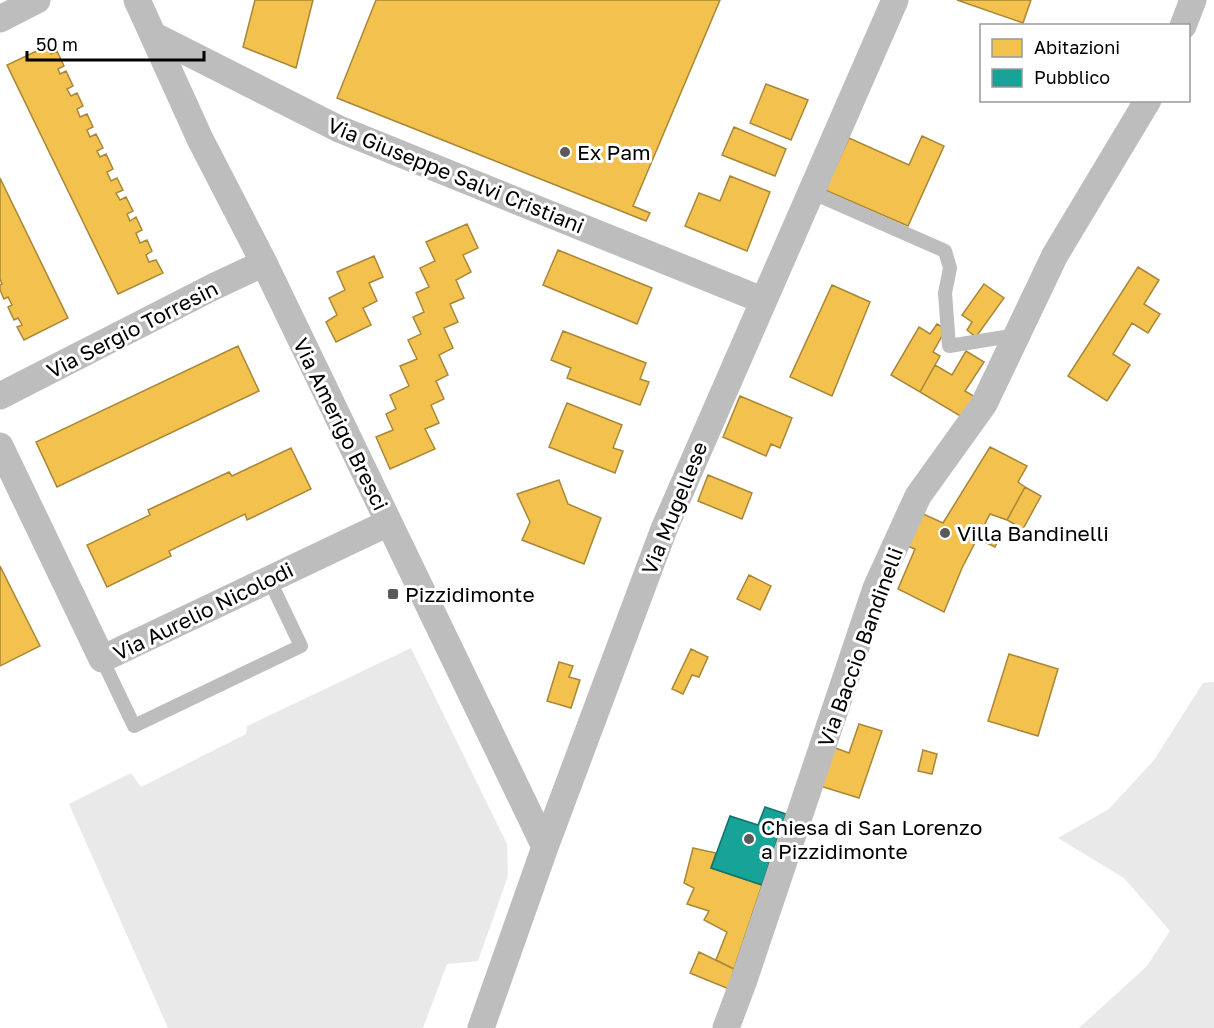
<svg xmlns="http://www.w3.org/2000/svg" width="1214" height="1028" font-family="'Golos Text',sans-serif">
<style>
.green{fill:#e9e9e9}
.homes{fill:#f2c14e;stroke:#a98737;stroke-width:1.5}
.public{fill:#17a398;stroke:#10726a;stroke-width:1.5}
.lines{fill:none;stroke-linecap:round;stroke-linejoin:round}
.lane{stroke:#bdbdbd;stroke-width:14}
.street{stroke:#bdbdbd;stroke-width:27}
.poi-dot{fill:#595959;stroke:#fff;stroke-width:2}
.labels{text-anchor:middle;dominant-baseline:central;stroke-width:6;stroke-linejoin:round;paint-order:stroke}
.poi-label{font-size:21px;fill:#000;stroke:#fff;text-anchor:start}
.street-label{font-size:21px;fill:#000;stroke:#fff}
</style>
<rect width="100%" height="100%" fill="#fff"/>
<!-- green -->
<path class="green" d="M411 648 507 844 508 876 478 961 447 964 423 1028H168L69 804 131 773 141 787 246 734 247 726Z
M1214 682V1028H1079L1147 966 1170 931 1124 878 1058 838 1109 809 1154 760 1203 683Z"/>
<!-- homes -->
<path class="homes" d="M255 0H313L296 68 243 47Z
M376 0H720L633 206 650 213 646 221 337 98Z
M957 0H1031L1023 23Z
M47 46 51 54 57 51 64 66 58 69 60 74 66 71 73 86 67 89 71 96 77 93 83 106 77 109 80 117 87 114 93 127 87 130 90 137 96 134 103 148 97 151 100 157 106 154 113 169 107 172 111 181 117 178 123 190 116 193 120 200 126 197 133 211 127 214 130 221 136 217 142 230 136 233 140 243 147 240 152 251 146 255 149 262 156 260 163 273 118 294 7 65Z
M766 84 808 100 791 140 750 123Z
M734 127 786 149 775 176 722 155Z
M922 136 944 146 908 226 825 190 849 138 909 165Z
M730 176 770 192 747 251 685 226 699 193 720 201Z
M0 178 68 318 24 340 17 327 22 325 18 318 14 320 8 307 12 305 8 297 4 299 0 290V285L2 284 0 279Z
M467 224 478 248 463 255 471 272 456 280 464 298 450 304 458 322 444 328 453 348 439 355 448 375 436 381 444 399 431 405 439 423 425 429 435 449 390 469 376 437 393 430 386 414 396 409 390 395 409 386 400 366 417 359 408 340 421 334 413 317 424 312 416 293 429 287 420 268 435 261 426 242Z
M558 250 652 288 637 324 543 285Z
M374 256 383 277 369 283 377 301 363 308 371 325 336 342 326 322 337 315 329 298 345 290 337 272Z
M1138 267 1159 280 1144 304 1160 314 1148 333 1132 323 1113 354 1130 365 1107 401 1068 376Z
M984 284 1004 298 976 337 967 330 972 322 962 315Z
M832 285 870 302 832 396 790 377Z
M937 324 946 329 933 352 940 356 920 392 891 375 919 327 930 334Z
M563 331 646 363 640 379 649 382 640 405 567 378 571 368 551 360Z
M238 346 259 391 57 487 36 442Z
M966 351 984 362 965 391 975 397 962 417 920 392 935 365 952 375Z
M740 396 792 418 780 448 771 444 766 456 723 437Z
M567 403 622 425 613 448 623 451 615 473 549 447Z
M990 447 1027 466 1018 482 1025 487 1007 520 990 514 962 568 944 612 898 589 915 549 905 545 919 512 943 523Z
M291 448 311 489 247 520 245 514 169 551 171 556 107 587 87 545 150 515 148 510 229 472 232 476Z
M708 475 752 493 742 519 698 501Z
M559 480 568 504 601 518 584 564 522 540 530 522 517 494Z
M1025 487 1041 496 1023 529 1007 520Z
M984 527 1000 535 995 547 978 539Z
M0 566 40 646 0 666Z
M749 575 771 586 760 610 737 599Z
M691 649 708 657 699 677 692 675 683 694 672 689Z
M1009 654 1058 669 1038 736 988 721Z
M559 662 573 666 569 677 580 680 571 708 547 701Z
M859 724 882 731 859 798 817 785 830 746 849 753Z
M923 750 937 754 932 774 918 771Z
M693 848 716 853 711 868 762 885 734 969 716 960 727 932 704 920 709 911 687 904 694 888 684 883Z
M699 952 734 969 729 989 690 973Z"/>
<!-- public -->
<path class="public" d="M765 807 786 814 762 885 711 868 730 816 758 825Z"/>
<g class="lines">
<!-- lane -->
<path class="lane" d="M811 192 945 251 950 268 945 293 949 346 1017 335
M102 659 134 726 301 646 269 579"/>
<!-- street -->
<path class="street" d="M137 0 200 139 264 263 545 847
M0 19 37 0
M1183 26 1193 0
M155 36 339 129 762 300
M0 396 213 287 264 263
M0 446 102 659 388 523
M481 1028 545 847 664 529 895 0
M726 1028 744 980 876 588 918 496 984 404 1055 255 1148 100"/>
</g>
<!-- markers -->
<g class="poi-dot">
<circle cx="565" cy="152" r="6"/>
<circle cx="945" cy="533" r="6"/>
<rect x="387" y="588" width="12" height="12" rx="3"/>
<circle cx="749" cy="839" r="6"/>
</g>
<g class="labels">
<!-- poi labels -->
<g class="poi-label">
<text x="577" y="152">Ex Pam</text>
<text x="957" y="533">Villa Bandinelli</text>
<text x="405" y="594">Pizzidimonte</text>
<text x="761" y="827">Chiesa di San Lorenzo<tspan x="761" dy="24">a Pizzidimonte</tspan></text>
</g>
<!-- street labels -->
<g class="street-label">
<text transform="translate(456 175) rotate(22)">Via Giuseppe Salvi Cristiani</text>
<text transform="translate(132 329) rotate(-27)">Via Sergio Torresin</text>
<text transform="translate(341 424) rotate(64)">Via Amerigo Bresci</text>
<text transform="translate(674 508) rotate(-68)">Via Mugellese</text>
<text transform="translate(203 611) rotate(-26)">Via Aurelio Nicolodi</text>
<text transform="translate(860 647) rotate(-70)">Via Baccio Bandinelli</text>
</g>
</g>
<!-- legend -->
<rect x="980" y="24" width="210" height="78" fill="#ffffff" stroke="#999999" stroke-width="1.5"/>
<rect x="992" y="39" width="30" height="18" fill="#f2c14e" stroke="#999999" stroke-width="1.5"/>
<text x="1034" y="54" font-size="18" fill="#000000">Abitazioni</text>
<rect x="992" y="69" width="30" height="18" fill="#17a398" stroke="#999999" stroke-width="1.5"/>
<text x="1034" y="84" font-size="18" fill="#000000">Pubblico</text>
<!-- scale -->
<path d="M27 51v9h177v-9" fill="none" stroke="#000000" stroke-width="3"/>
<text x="36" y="51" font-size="18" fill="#000000" stroke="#ffffff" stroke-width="4.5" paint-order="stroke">50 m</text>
</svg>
